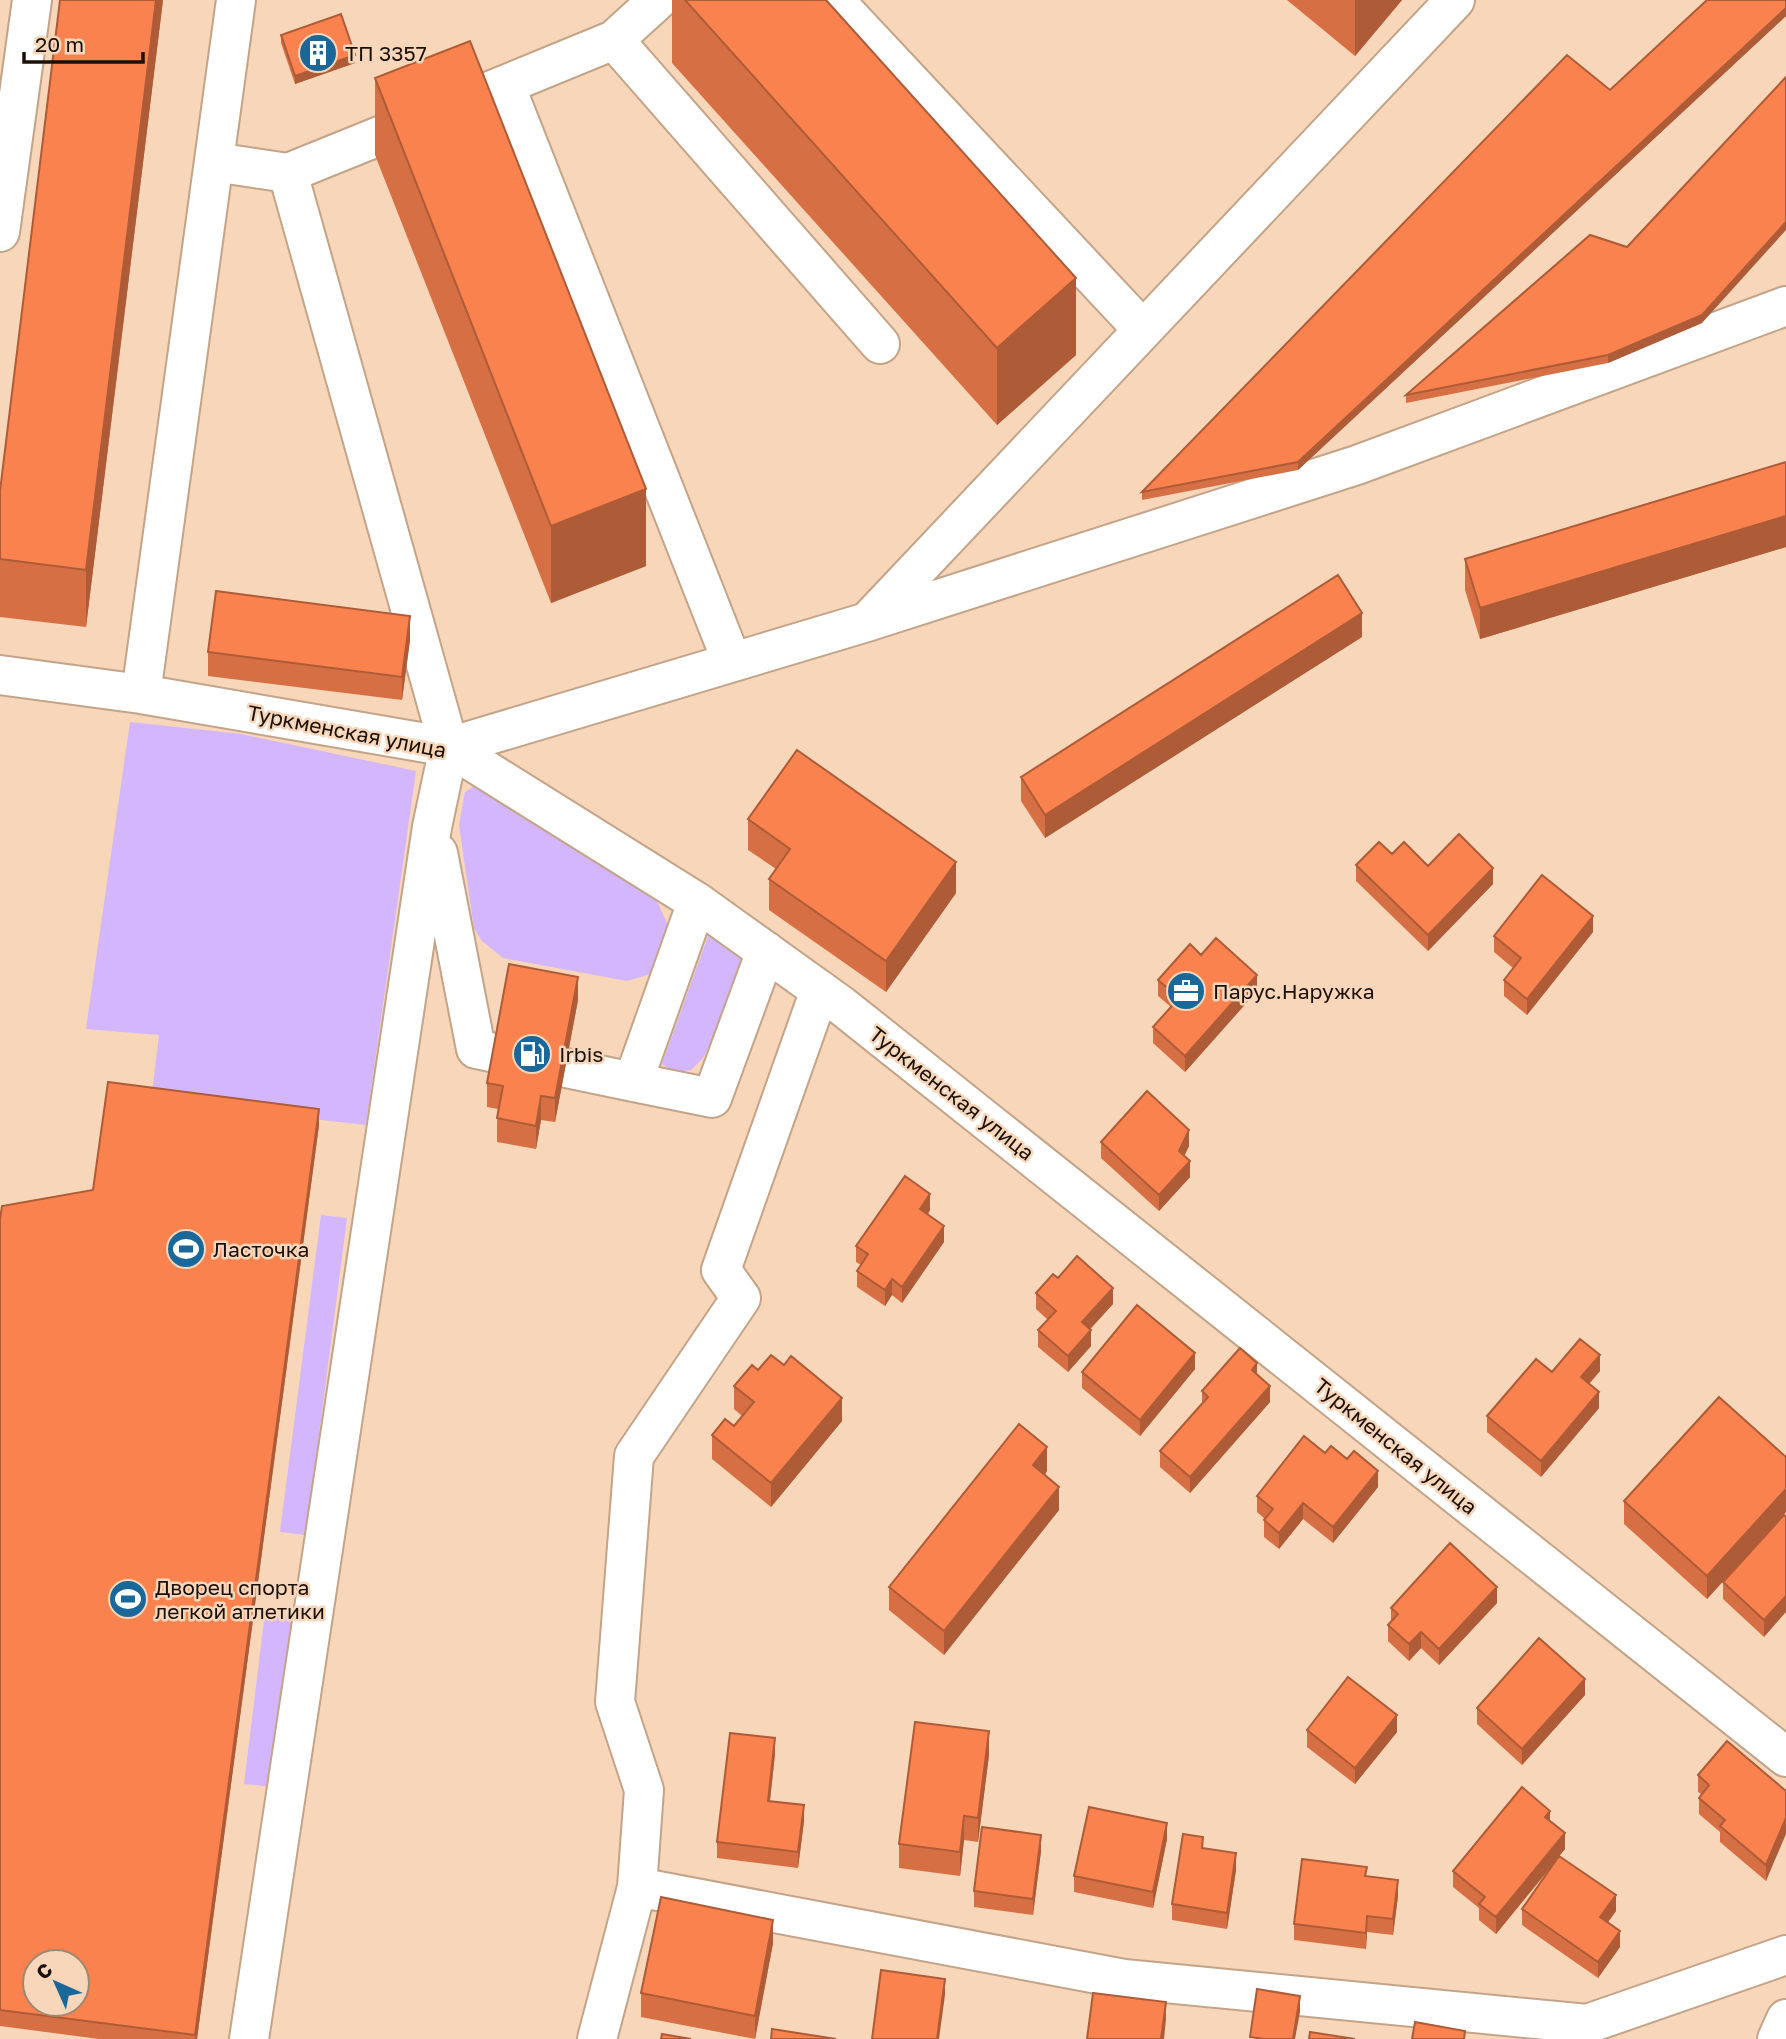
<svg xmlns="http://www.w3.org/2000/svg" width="1786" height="2039" font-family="'Golos Text',sans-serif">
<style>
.green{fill:#d3b6fd}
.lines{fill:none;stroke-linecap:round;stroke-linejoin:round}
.minor-casing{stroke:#c3a488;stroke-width:42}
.minor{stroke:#fff;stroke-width:38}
.wall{fill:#d67044}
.shaded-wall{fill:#ae5b37}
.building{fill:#f9824f;stroke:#ae5b37;stroke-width:2;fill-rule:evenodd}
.labels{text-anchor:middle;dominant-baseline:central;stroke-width:5;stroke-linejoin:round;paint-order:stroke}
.poi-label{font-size:21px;fill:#1b1007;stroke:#f7d6b9;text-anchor:start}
.street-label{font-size:21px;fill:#1b1007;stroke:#f7d6b9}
</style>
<rect width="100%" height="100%" fill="#f7d6b9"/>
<!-- green -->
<path class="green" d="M130 722 241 734 416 771 366 1125 151 1101 159 1035 86 1029Z
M484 780 642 879 657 901 668 925 651 974 627 981 503 958 482 941 474 928 459 825 465 792Z
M711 928 737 945 741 959 713 1038 703 1058 691 1070 674 1072 662 1064Z
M321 1215 347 1218 306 1535 280 1532Z
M265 1613 293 1616 274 1787 244 1784Z"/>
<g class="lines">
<defs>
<path id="minor" d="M834 0 1143 330
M614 40 880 344
M505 85 732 662
M480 95 614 40 658 0
M214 162 288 173 424 118
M0 232 32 0
M870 619 1455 0
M0 675 141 694 449 747 697 902 842 1006 1786 1757
M141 694 236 0
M449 747 867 622 1357 465 1786 306
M438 853 476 1049 633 1082 697 902
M633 1082 712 1098 766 951
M637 1887 1124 1979 1587 2024 1786 1955
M249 2039 432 827 449 747 288 173
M597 2039 637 1887 644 1790 615 1702 634 1456 741 1298 721 1270 820 990
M1777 2039 1786 2019"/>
</defs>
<!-- minor casing -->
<use href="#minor" class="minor-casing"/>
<!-- minor -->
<use href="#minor" class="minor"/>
</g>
<!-- wall -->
<path class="wall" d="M163 0 86 627 0 617V491Z
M672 0H826L1076 355 997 425 672 63Z
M1287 0H1402L1355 56Z
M1786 0V16L1298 470 1142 500V492L1610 90Z
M281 35 355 63 295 84 281 43Z
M375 78 646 566 551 603 375 155Z
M1702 323 1608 363 1406 403V395Z
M1786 462V547L1480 639 1465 590V559Z
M1362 637 1045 838 1021 801V777Z
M410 640 402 700 208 676V652Z
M748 819 956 893 886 992 769 910V879L776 869 748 850Z
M1392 854 1428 866 1493 884 1428 951 1356 881V865Z
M1593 932 1527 1015 1504 996V980L1513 968 1494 952V936Z
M1201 955 1257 991 1185 1072 1153 1043V1027L1171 1007 1158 996V980Z
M578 1000 555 1122 541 1120 536 1149 497 1142V1118L498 1109 487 1107V1083Z
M319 1125 197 2039H99L0 2026V1219L93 1190Z
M1101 1142 1189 1146 1184 1156 1190 1177 1159 1211 1101 1158Z
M930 1210 928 1215 944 1242 902 1303 892 1295 885 1306 857 1287V1271L861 1265 856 1262V1246Z
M1058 1278 1113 1304 1090 1329 1091 1346 1068 1372 1038 1347V1330L1048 1320 1036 1309V1293Z
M1195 1369 1140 1436 1082 1388V1372Z
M758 1370 842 1421 771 1507 712 1459V1435L734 1426 742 1416 734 1409V1386Z
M1600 1371 1589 1384 1599 1408 1541 1477 1487 1432V1416L1552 1372Z
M1202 1391 1270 1402 1190 1493 1160 1467V1451L1202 1403Z
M1325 1453 1378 1487 1333 1543 1303 1519 1279 1549 1264 1537V1520L1265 1519 1257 1512V1496Z
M1786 1457V1512L1707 1599 1624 1524V1501Z
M1047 1471 1045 1475 1059 1510 944 1655 889 1610V1587Z
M1784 1515 1764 1637 1723 1599V1582Z
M1497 1603 1439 1665 1421 1648 1409 1661 1388 1641V1625L1391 1622V1608Z
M1585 1695 1522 1765 1477 1724V1708Z
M1307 1730 1397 1732 1355 1784 1307 1747Z
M775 1754 770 1801 804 1821 798 1868 717 1858V1842Z
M989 1755 978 1842 964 1840 960 1876 899 1868V1844Z
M1698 1775 1786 1791 1766 1881 1720 1842V1832L1699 1814V1798L1701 1794 1698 1792Z
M1550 1821 1565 1849 1559 1856 1616 1911 1608 1922 1620 1947 1598 1978 1522 1925V1909L1552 1866 1496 1934 1479 1920V1908L1453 1887V1871Z
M1167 1839 1153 1908 1074 1892V1876Z
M1203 1848 1236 1870 1227 1929 1172 1920V1904Z
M1041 1851 1033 1915 974 1907V1891Z
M1367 1877 1398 1896 1393 1935 1367 1932 1366 1949 1294 1940V1924Z
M773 1943 755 2039 641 2017V1993Z"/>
<!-- shaded-wall -->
<path class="shaded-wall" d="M156 0H163L86 627V570Z
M1355 0H1402L1355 56Z
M1786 8V16L1298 470V462Z
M355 55V63L295 84V76Z
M1786 222V230L1702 323 1608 363V355Z
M1076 278V355L997 425V348Z
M646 489V566L551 603V526Z
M1786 516V547L1480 639V608Z
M1362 613V637L1045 838V815Z
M410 616V640L402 700V677Z
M956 862V893L886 992V961Z
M1493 868V884L1428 951V935Z
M1593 916V932L1527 1015V999Z
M1257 975V991L1185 1072V1056Z
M578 977V1000L555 1122V1098Z
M541 1096V1120L536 1149V1126Z
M319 1109V1125L197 2039H195Z
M1189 1130V1146L1179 1167V1151Z
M1190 1161V1177L1159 1211V1195Z
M930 1194V1210L920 1225V1209Z
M944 1226V1242L902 1303V1287Z
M892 1279V1295L885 1306V1290Z
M1113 1288V1304L1082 1338V1322Z
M1091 1330V1346L1068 1372V1356Z
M1195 1353V1369L1140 1436V1420Z
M1600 1355V1371L1581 1393V1377Z
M1257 1363V1380L1252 1370Z
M1270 1386V1402L1190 1493V1477Z
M1599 1392V1408L1541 1477V1461Z
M842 1398V1421L771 1507V1483Z
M1047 1447V1471L1033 1489V1465Z
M1378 1471V1487L1333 1543V1527Z
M1059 1487V1510L944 1655V1631Z
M1786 1489V1512L1707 1599V1576Z
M1303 1503V1519L1279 1549V1533Z
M1497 1587V1603L1439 1665V1649Z
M1786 1596V1612L1764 1637V1620Z
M1421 1632V1648L1409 1661V1644Z
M1585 1679V1695L1522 1765V1749Z
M1397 1715V1732L1355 1784V1768Z
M989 1731V1755L978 1842V1818Z
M775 1738V1754L768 1817V1801Z
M804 1805V1821L798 1868V1852Z
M1550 1811V1827L1545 1817Z
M964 1816V1840L960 1876V1852Z
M1786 1818V1834L1766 1881V1865Z
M1167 1823V1839L1153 1908V1892Z
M1565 1833V1849L1496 1934V1917Z
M1041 1835V1851L1033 1915V1899Z
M1236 1853V1870L1227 1929V1913Z
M1398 1880V1896L1393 1935V1919Z
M1616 1895V1911L1600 1933V1917Z
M1367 1916V1932L1366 1949V1933Z
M773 1920V1943L755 2039V2016Z
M1620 1931V1947L1598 1978V1962Z
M945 1979V1995L939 2039H937Z
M1300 1996V2012L1295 2039H1293Z
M1166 2002V2019L1164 2039H1161Z"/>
<!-- building -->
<path class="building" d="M60 0H156L86 570 0 559V491Z
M685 0H826L1076 278 997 348Z
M1707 0H1786V8L1298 462 1142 492 1567 55 1610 90Z
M341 14 355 55 295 76 281 35Z
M470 41 646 489 551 526 375 78Z
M1786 77V222L1702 315 1608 355 1406 395 1590 235 1627 247Z
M1786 462V516L1480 608 1465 559Z
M1338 575 1362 613 1045 815 1021 777Z
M216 591 410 616 402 677 208 652Z
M797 750 956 862 886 961 769 879 790 849 748 819Z
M1459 834 1493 868 1428 935 1356 865 1379 842 1392 854 1404 842 1428 866Z
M1542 875 1593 916 1527 999 1504 980 1521 958 1494 936Z
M1216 938 1257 975 1185 1056 1153 1027 1179 998 1158 980 1190 944 1201 955Z
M509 964 578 977 555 1098 541 1096 536 1126 497 1118 503 1086 487 1083Z
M108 1082 319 1109 195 2035 0 2010V1219L2 1206 93 1190ZM35 1962H77V2004H35Z
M1147 1091 1189 1130 1179 1151 1190 1161 1159 1195 1101 1142Z
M905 1176 930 1194 920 1209 944 1226 902 1287 892 1279 885 1290 857 1271 868 1254 856 1246Z
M1077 1256 1113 1288 1082 1322 1091 1330 1068 1356 1038 1330 1056 1311 1036 1293 1053 1274 1058 1278Z
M1137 1305 1195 1353 1140 1420 1082 1372Z
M1580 1339 1600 1355 1581 1377 1599 1392 1541 1461 1487 1416 1536 1359 1552 1372Z
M1240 1348 1257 1363 1252 1370 1270 1386 1190 1477 1160 1451 1208 1397 1202 1391Z
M771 1355 784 1365 791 1356 842 1398 771 1483 712 1435 725 1419 734 1426 754 1402 734 1386 752 1365 758 1370Z
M1719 1397 1786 1457V1489L1707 1576 1624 1501Z
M1019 1424 1047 1447 1033 1465 1059 1487 944 1631 889 1587Z
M1304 1436 1325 1453 1331 1446 1347 1459 1354 1451 1378 1471 1333 1527 1303 1503 1279 1533 1264 1520 1273 1509 1257 1496Z
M1784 1515 1786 1517V1596L1764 1620 1723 1582Z
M1450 1543 1497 1587 1439 1649 1421 1632 1409 1644 1388 1625 1398 1614 1391 1608Z
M1539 1638 1585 1679 1522 1749 1477 1708Z
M1348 1677 1397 1715 1355 1768 1307 1730Z
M915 1722 989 1731 978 1818 964 1816 960 1852 899 1844Z
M730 1733 775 1738 768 1801 804 1805 798 1852 717 1842Z
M1727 1741 1786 1791V1818L1766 1865 1720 1826 1725 1820 1699 1798 1709 1785 1698 1775Z
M1522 1787 1550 1811 1545 1817 1565 1833 1496 1917 1479 1904 1485 1897 1453 1871Z
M1089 1807 1167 1823 1153 1892 1074 1876Z
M982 1827 1041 1835 1033 1899 974 1891Z
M1183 1834 1203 1837 1202 1848 1236 1853 1227 1913 1172 1904Z
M1559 1856 1616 1895 1600 1917 1620 1931 1598 1962 1522 1909Z
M1302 1859 1367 1867 1365 1876 1398 1880 1393 1919 1367 1916 1366 1933 1294 1924Z
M661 1897 773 1920 755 2016 641 1993Z
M881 1970 945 1979 937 2039H872Z
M1257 1989 1300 1996 1293 2039H1264L1250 2037Z
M1093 1993 1166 2002 1161 2039H1087Z
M1415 2022 1465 2031 1464 2039H1412Z
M772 2029 836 2039H771Z
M1310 2032 1355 2039H1309Z
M662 2034 691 2039H661Z"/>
<!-- icons -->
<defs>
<symbol id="building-disc" viewBox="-11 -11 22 22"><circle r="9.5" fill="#1a689a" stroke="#f7d6b9"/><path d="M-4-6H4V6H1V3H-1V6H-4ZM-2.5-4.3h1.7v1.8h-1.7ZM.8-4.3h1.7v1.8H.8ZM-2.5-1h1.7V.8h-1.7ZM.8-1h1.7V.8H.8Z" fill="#fff"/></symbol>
<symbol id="office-disc" viewBox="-11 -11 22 22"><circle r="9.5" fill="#1a689a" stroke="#f7d6b9"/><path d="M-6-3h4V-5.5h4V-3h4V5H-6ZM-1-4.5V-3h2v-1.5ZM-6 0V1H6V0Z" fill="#fff"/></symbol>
<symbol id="fuel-disc" viewBox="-11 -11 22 22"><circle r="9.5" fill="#1a689a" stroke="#f7d6b9"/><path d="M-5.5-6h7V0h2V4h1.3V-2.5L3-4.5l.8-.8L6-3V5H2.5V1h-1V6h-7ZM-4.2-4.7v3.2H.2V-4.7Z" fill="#fff"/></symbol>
<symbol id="stadium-disc" viewBox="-11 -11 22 22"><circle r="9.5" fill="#1a689a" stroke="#f7d6b9"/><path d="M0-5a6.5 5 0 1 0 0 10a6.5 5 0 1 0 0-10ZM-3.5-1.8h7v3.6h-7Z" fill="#fff"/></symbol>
</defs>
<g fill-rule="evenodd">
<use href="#building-disc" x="296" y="31" width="44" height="44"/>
<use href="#office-disc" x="1164" y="969" width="44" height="44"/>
<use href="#fuel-disc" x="510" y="1032" width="44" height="44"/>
<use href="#stadium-disc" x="164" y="1227" width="44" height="44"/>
<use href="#stadium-disc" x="106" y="1577" width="44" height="44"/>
</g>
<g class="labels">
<!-- poi labels -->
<g class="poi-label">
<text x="345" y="53">ТП 3357</text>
<text x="1213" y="991">Парус.Наружка</text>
<text x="559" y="1054">Irbis</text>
<text x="213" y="1249">Ласточка</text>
<text x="155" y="1587">Дворец спорта<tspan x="155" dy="24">легкой атлетики</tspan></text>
</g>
<!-- street labels -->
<g class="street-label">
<text transform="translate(347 731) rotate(11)">Туркменская улица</text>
<text transform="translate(952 1093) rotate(38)">Туркменская улица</text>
<text transform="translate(1396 1446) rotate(39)">Туркменская улица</text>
</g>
</g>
<!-- north arrow -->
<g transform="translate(56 1983) rotate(315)"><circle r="33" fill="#f7d6b9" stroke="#9f8772" stroke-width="2"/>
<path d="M0-5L12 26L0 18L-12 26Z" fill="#1a689a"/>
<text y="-10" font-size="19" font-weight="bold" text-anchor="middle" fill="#1b1007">С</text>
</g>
<!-- scale -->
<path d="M24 52v10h119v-10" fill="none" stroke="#1b1007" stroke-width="3.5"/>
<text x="35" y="52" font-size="21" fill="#1b1007" stroke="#f7d6b9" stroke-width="5" paint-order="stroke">20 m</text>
</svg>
